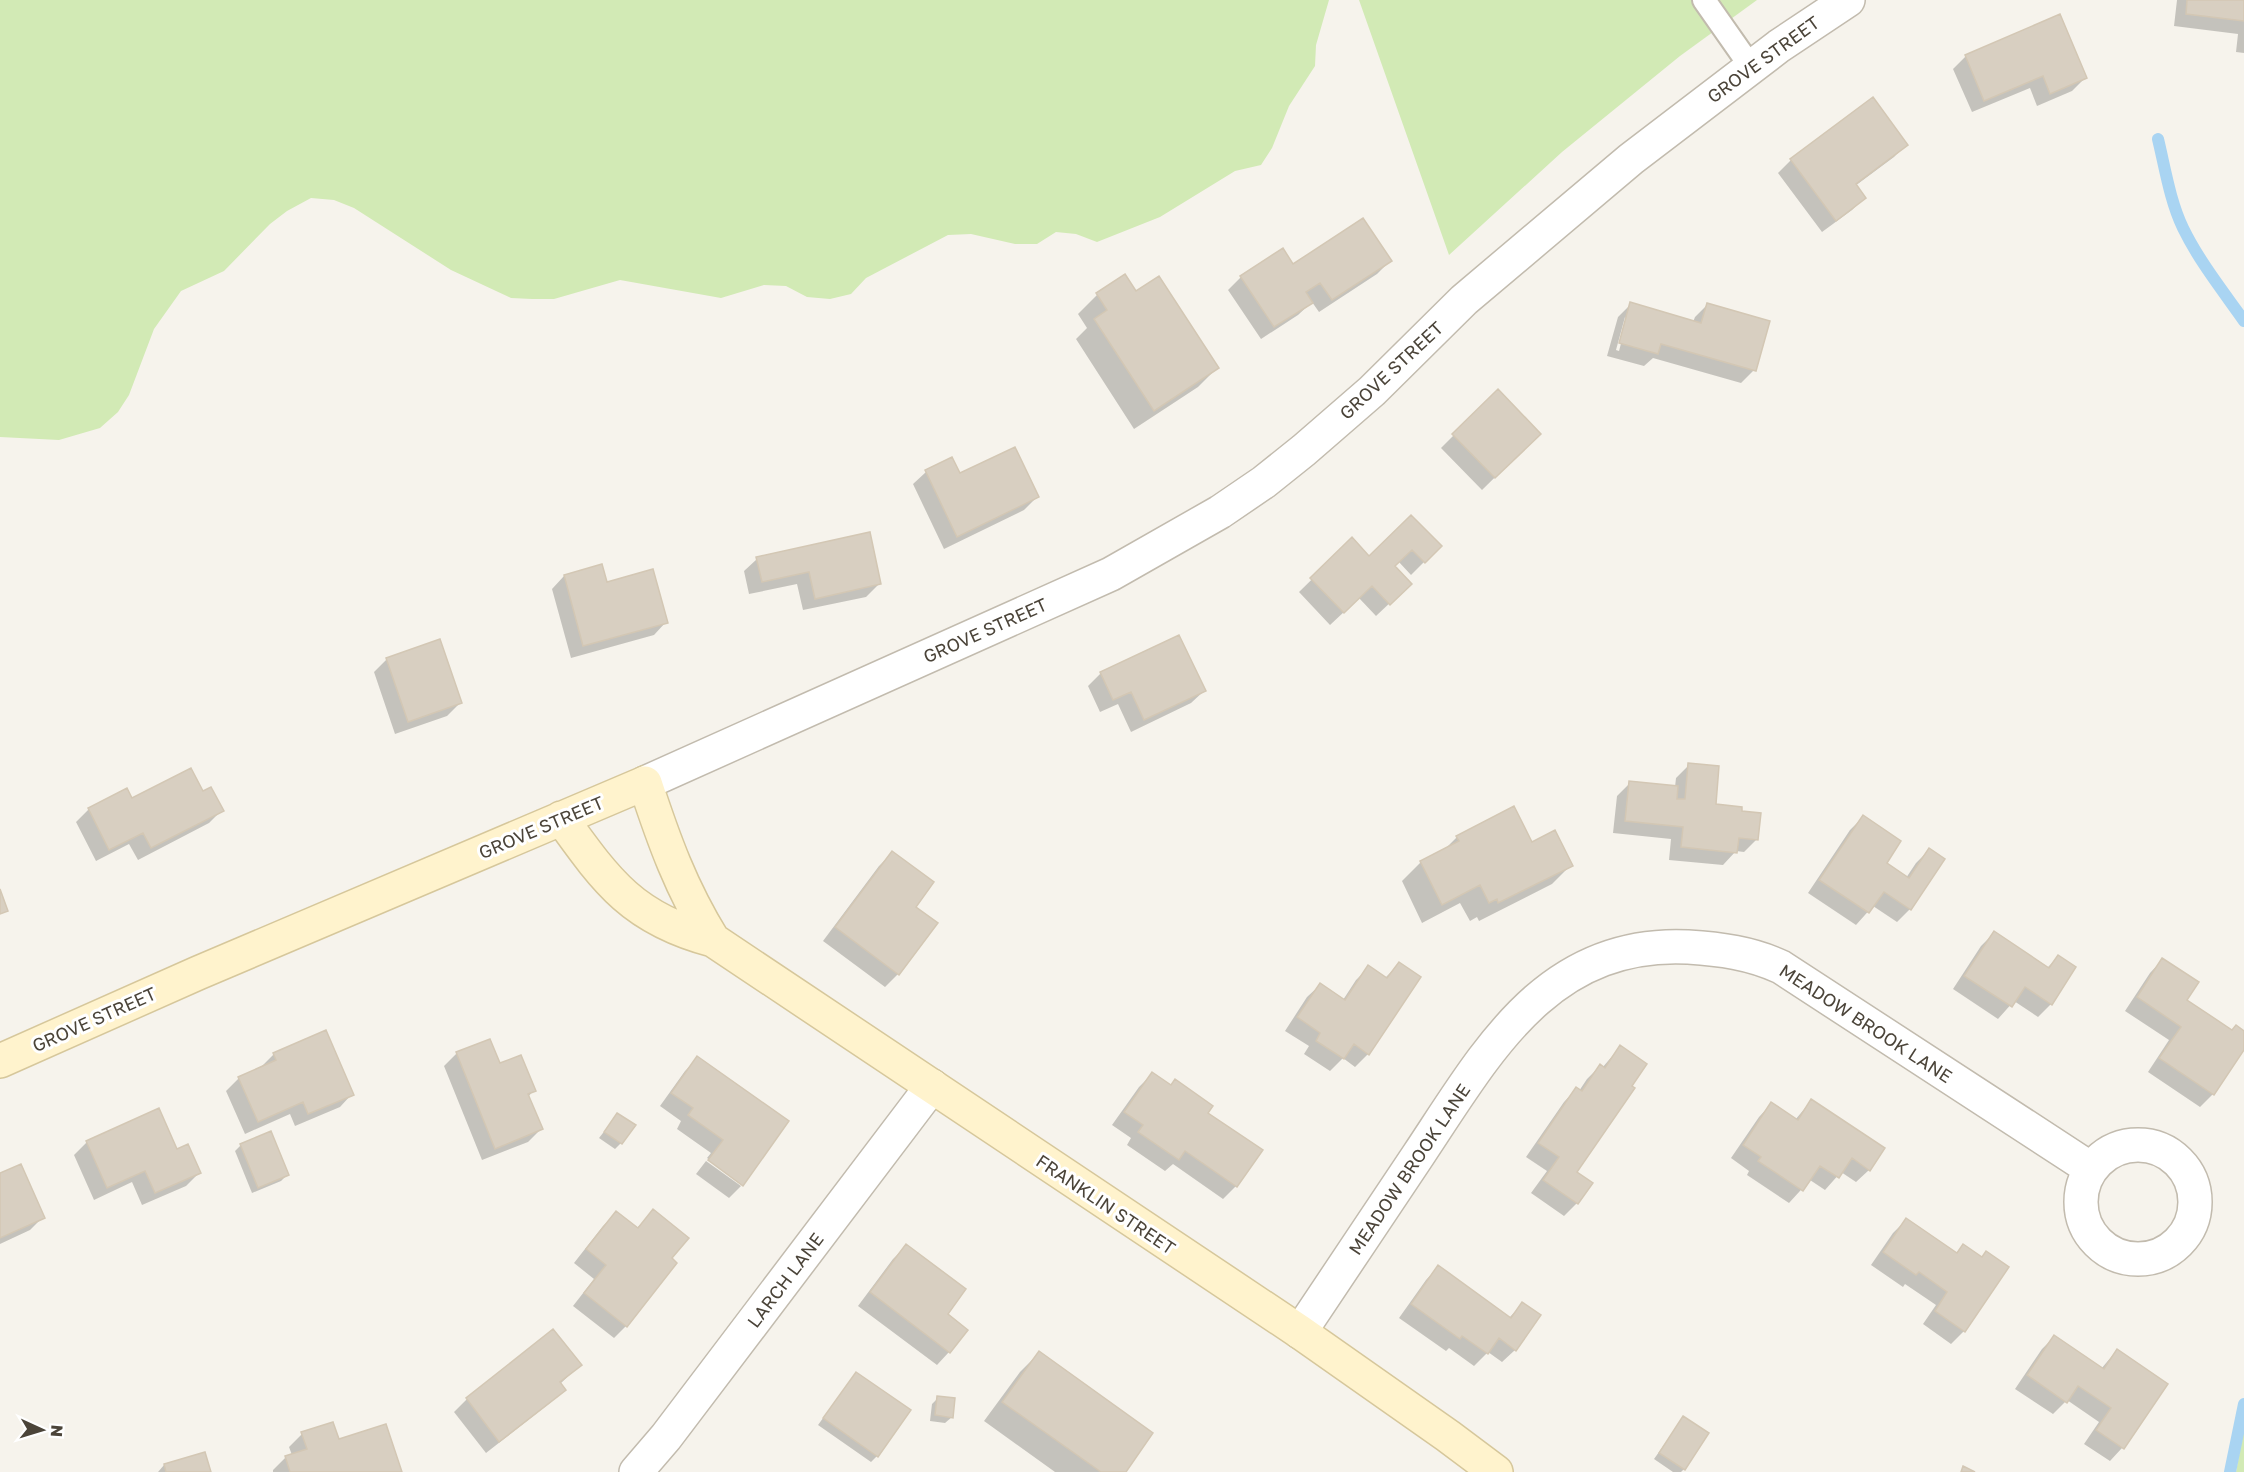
<svg xmlns="http://www.w3.org/2000/svg" width="2244" height="1472" font-family="'Golos Text',sans-serif">
<style>
.green{fill:#d2eab5}
.shadow{fill:#0003;fill-rule:evenodd}
.lines{fill:none;stroke-linecap:round;stroke-linejoin:round}
.stream{stroke:#a9d4f2;stroke-width:12}
.building{fill:#d8cfc1;stroke:#d3c7b4;stroke-width:1.5}
.service-casing{stroke:#c2bbae;stroke-width:26}
.minor-casing{stroke:#c2bbae;stroke-width:36}
.secondary-casing{stroke:#d6c79b;stroke-width:36}
.service{stroke:#fff;stroke-width:22}
.minor{stroke:#fff;stroke-width:33}
.secondary{stroke:#fff3cd;stroke-width:33}
.labels{text-anchor:middle;dominant-baseline:central;stroke-width:6;stroke-linejoin:round;paint-order:stroke}
.street-label{font-size:18px;fill:#4b4439;stroke:#fff}
</style>
<rect width="100%" height="100%" fill="#f6f3ec"/>
<!-- green -->
<path class="green" d="M0 0H1329L1316 45 1315 66 1289 106 1272 148 1261 165 1235 171 1160 217 1097 242 1076 234 1056 232 1037 244H1015L971 234 948 235 866 278 851 294 830 299 807 297 786 286 764 285 721 298 620 280 554 299H532L511 298 451 270 354 208 334 200 311 198 287 211 270 224 224 271 181 291 154 329 129 395 118 412 100 428 59 440 0 437Z
M1359 0H1757L1680 56 1562 152 1449 255Z
M2244 1428V1472H2236Z"/>
<!-- shadow -->
<path class="shadow" d="M2177 0H2244V53L2236 52 2238 34 2174 26Z
M1966 56 2085 78 2072 91 2037 106 2030 88 1972 112 1953 69Z
M1872 99 1906 144 1894 157 1855 186 1864 198 1852 210 1822 232 1778 173 1791 160Z
M1390 261 1377 274 1319 312 1312 302 1298 315 1261 339 1228 290 1241 277 1293 266Z
M1136 293 1217 368 1198 387 1134 429 1076 339 1087 328 1078 314 1097 295Z
M1631 304 1693 322 1695 317 1708 304 1754 370 1741 383 1653 358 1644 366 1607 356 1618 317ZM1625 317H1628L1619 351 1616 350Z
M1498 391 1539 434 1482 490 1441 448Z
M926 472 959 475 1037 497 1024 510 944 549 913 484Z
M1411 517 1440 546 1411 575 1398 561 1393 566 1410 584 1376 616 1359 598 1330 625 1299 592 1352 540 1369 558Z
M757 559 879 584 866 597 803 610 797 584 749 594 744 571Z
M564 576 606 584 666 622 654 635 571 658 552 589Z
M387 659 460 703 447 716 395 734 374 672Z
M1101 673 1204 691 1191 703 1131 732 1118 704 1100 712 1088 686Z
M1689 765 1714 806 1740 813 1757 839 1744 852 1736 851 1723 865 1669 860 1671 839 1613 833 1617 796 1630 783 1675 787 1676 778Z
M126 790 132 800 202 793 222 810 209 823 138 860 129 844 96 861 76 822 88 810Z
M1863 817 1885 863 1906 878 1916 863 1929 850 1943 859 1910 909 1897 922 1873 906 1856 925 1808 893 1850 830Z
M1457 837 1531 844 1571 865 1552 884 1479 921 1477 917 1470 921 1460 903 1422 923 1402 881 1421 862 1443 851Z
M892 853 914 907 936 924 898 974 885 987 823 941 879 866Z
M1994 933 2047 968 2058 957 2074 967 2051 1004 2038 1017 2014 1001 1998 1019 1953 989 1981 946Z
M2162 960 2185 1000 2231 1031 2244 1032V1048L2213 1094 2200 1107 2148 1072 2169 1040 2125 1011 2150 973Z
M1399 964 1368 1054 1355 1067 1343 1058 1330 1071 1304 1054 1309 1046 1285 1031 1307 997 1320 985 1343 1000 1356 980 1369 967 1385 978Z
M1620 1047 1575 1173 1591 1183 1577 1203 1564 1216 1531 1193 1547 1171 1526 1157 1564 1102 1576 1089 1579 1091 1587 1079 1600 1066 1602 1068Z
M457 1053 499 1065 534 1090 528 1097 541 1129 528 1142 482 1160 444 1066Z
M274 1054 352 1094 340 1107 295 1126 290 1114 245 1134 226 1091 239 1078 261 1067Z
M698 1058 742 1183 707 1158 711 1153 677 1129 681 1121 660 1106 685 1071Z
M1152 1074 1170 1086 1175 1081 1206 1113 1236 1186 1223 1199 1173 1164 1165 1171 1127 1145 1131 1138 1112 1125 1139 1087Z
M1811 1101 1869 1170 1856 1182 1841 1172 1825 1190 1810 1180 1789 1203 1747 1175 1749 1171 1731 1158 1759 1117 1771 1104 1795 1120Z
M618 1114 621 1143 615 1149 599 1138Z
M87 1142 176 1151 199 1173 186 1186 142 1205 132 1182 94 1200 74 1155Z
M241 1145 287 1175 281 1181 252 1193 235 1151Z
M706 1161 741 1186 729 1198 696 1174Z
M0 1175 43 1217 30 1230 0 1244Z
M653 1211 670 1259 626 1326 614 1338 573 1306 594 1279 574 1263 603 1226 616 1213 636 1229Z
M1906 1220 1955 1254 1964 1246V1331L1951 1344 1923 1324 1936 1305 1905 1284 1903 1287 1871 1265 1893 1233Z
M906 1246 945 1314 949 1352 937 1365 858 1306 893 1259Z
M1438 1267 1509 1318 1522 1304 1515 1350 1502 1362 1488 1352 1474 1366 1449 1348 1446 1351 1399 1318 1426 1280Z
M553 1331 580 1365 560 1384 564 1389 551 1402 486 1453 454 1412 467 1399Z
M2054 1337 2101 1369 2117 1350 2166 1384 2122 1448 2110 1461 2084 1444 2099 1422 2067 1400 2053 1414 2015 1389 2042 1349Z
M1039 1353 1124 1472H1055L984 1421 1020 1372Z
M856 1373 877 1456 871 1462 818 1425Z
M938 1398 952 1417 945 1423 930 1421 932 1404Z
M1683 1418 1684 1469 1681 1472H1673L1654 1459Z
M302 1434 400 1472H273V1470L286 1457 292 1455 289 1447Z
M164 1465 209 1472H158Z"/>
<g class="lines">
<!-- stream -->
<path class="stream" d="M2158 139C2165 168 2170 201 2183 228 2199 261 2223 291 2244 321
M2230 1472 2244 1404"/>
</g>
<!-- building -->
<path class="building" d="M2187 0H2244V21L2186 14Z
M2060 14 2087 78 2050 94 2043 76 1984 101 1965 55Z
M1873 97 1908 145 1856 184 1866 198 1836 221 1790 159Z
M1363 218 1392 261 1332 300 1320 283 1306 292 1313 303 1274 327 1240 276 1283 248 1293 264Z
M1125 274 1136 291 1159 276 1219 368 1154 411 1094 319 1107 310 1096 293Z
M1630 302 1701 323 1707 303 1770 321 1756 371 1661 344 1658 354 1619 343Z
M1498 389 1541 434 1495 478 1452 434Z
M1015 447 1039 497 957 537 925 470 952 457 960 473Z
M1411 515 1442 546 1425 563 1412 550 1395 566 1412 584 1390 605 1372 586 1344 613 1310 578 1352 537 1369 556Z
M870 532 881 584 815 599 809 572 762 582 756 557Z
M602 564 607 582 653 569 668 623 583 646 564 575Z
M1179 635 1206 691 1144 720 1131 692 1113 700 1100 672Z
M440 639 462 703 408 722 386 658Z
M1688 763 1719 766 1716 804 1742 807V811L1761 813 1758 840 1739 838 1737 853 1681 847 1683 827 1625 821 1629 781 1678 786 1677 799H1685Z
M191 768 203 791 211 787 224 811 151 848 143 833 109 850 88 808 127 788 132 798Z
M1514 806 1532 842 1555 830 1573 866 1498 903 1497 899 1489 903 1480 885 1442 905 1420 861 1459 841 1456 836Z
M1863 815 1901 841 1887 863 1909 878 1929 848 1945 859 1911 910 1884 892 1869 913 1819 880Z
M892 851 934 882 916 907 938 923 899 975 835 927Z
M0 889 8 911 0 914Z
M1994 931 2049 968 2058 955 2076 967 2052 1005 2025 987 2012 1007 1964 976Z
M2162 958 2199 982 2187 1000 2232 1030 2236 1025 2244 1031V1050L2214 1095 2159 1058 2181 1027 2137 997Z
M1399 962 1421 977 1369 1055 1354 1044 1344 1059 1316 1041 1320 1033 1297 1017 1320 983 1345 1000 1368 965 1387 978Z
M326 1030 354 1095 308 1114 303 1102 258 1122 238 1077 276 1060 273 1053Z
M490 1039 500 1063 521 1055 536 1091 528 1094 543 1129 495 1149 456 1052Z
M1620 1045 1647 1064 1632 1086 1635 1088 1577 1172 1593 1183 1578 1204 1543 1180 1559 1157 1538 1143 1576 1087 1582 1091 1600 1064 1605 1068Z
M697 1056 789 1121 743 1186 708 1160 723 1140 688 1115 693 1108 671 1093Z
M1152 1072 1171 1085 1175 1079 1213 1106 1208 1113 1263 1150 1237 1187 1185 1151 1179 1160 1138 1132 1143 1125 1124 1112Z
M1811 1099 1885 1148 1870 1171 1852 1158 1839 1178 1820 1166 1803 1191 1758 1161 1761 1157 1743 1145 1771 1102 1798 1120Z
M159 1108 177 1149 188 1144 201 1173 155 1193 145 1171 107 1188 86 1141Z
M617 1113 636 1125 622 1144 604 1132Z
M271 1131 289 1175 258 1188 240 1144Z
M21 1164 45 1218 0 1238V1173Z
M653 1209 689 1238 672 1258 677 1263 627 1327 584 1293 606 1265 586 1249 616 1211 638 1228Z
M1906 1218 1957 1253 1963 1244 1982 1257 1986 1251 2009 1267 1965 1332 1935 1311 1947 1292 1919 1272 1916 1275 1883 1252Z
M906 1244 966 1289 948 1314 968 1330 950 1353 870 1292Z
M1438 1265 1511 1318 1522 1302 1541 1315 1516 1351 1499 1338 1488 1354 1462 1336 1460 1339 1411 1304Z
M553 1329 582 1365 560 1382 566 1390 499 1442 466 1398Z
M2054 1335 2104 1369 2117 1349 2168 1384 2124 1449 2096 1430 2111 1408 2078 1386 2067 1403 2027 1375Z
M1039 1351 1153 1433 1126 1472H1101L1002 1402Z
M856 1372 911 1410 878 1457 823 1418Z
M937 1396 955 1398 953 1418 935 1415Z
M1683 1416 1709 1433 1685 1470 1659 1453Z
M333 1422 339 1439 386 1424 402 1472H290L285 1456 307 1449 301 1432Z
M205 1452 211 1472H166L164 1464Z
M1963 1466 1975 1472H1961Z"/>
<g class="lines">
<defs>
<path id="service" d="M1704 0 1751 67"/>
<path id="minor" d="M645 783 1111 574 1220 512 1264 482 1304 450 1372 391 1464 300 1631 159 1779 46 1848 0
M2081 1202a57 57 0 1 1 114 0a57 57 0 1 1-114 0Z
M1300 1332C1340 1273 1379 1213 1419 1154 1487 1052 1547 940 1688 947 1720 949 1751 953 1781 967L2091 1169
M636 1472 666 1437 932 1086"/>
<path id="secondary" d="M561 818C607 882 633 919 713 940L1300 1332 1448 1436 1496 1472
M0 1061 198 973 645 783C664 841 681 888 713 940"/>
</defs>
<!-- service casing -->
<use href="#service" class="service-casing"/>
<!-- minor casing -->
<use href="#minor" class="minor-casing"/>
<!-- secondary casing -->
<use href="#secondary" class="secondary-casing"/>
<!-- service -->
<use href="#service" class="service"/>
<!-- minor -->
<use href="#minor" class="minor"/>
<!-- secondary -->
<use href="#secondary" class="secondary"/>
</g>
<g class="labels">
<!-- street labels -->
<g class="street-label">
<text transform="translate(1763 59) rotate(-36)">GROVE STREET</text>
<text transform="translate(1391 370) rotate(-43)">GROVE STREET</text>
<text transform="translate(985 630) rotate(-24)">GROVE STREET</text>
<text transform="translate(541 827) rotate(-23)">GROVE STREET</text>
<text transform="translate(94 1019) rotate(-24)">GROVE STREET</text>
<text transform="translate(1866 1023) rotate(33)">MEADOW BROOK LANE</text>
<text transform="translate(1409 1169) rotate(-56)">MEADOW BROOK LANE</text>
<text transform="translate(1106 1204) rotate(34)">FRANKLIN STREET</text>
<text transform="translate(785 1280) rotate(-53)">LARCH LANE</text>
</g>
</g>
<!-- north arrow -->
<g transform="translate(42 1430) rotate(94)" stroke="#ffffff" stroke-width="4.5" paint-order="stroke">
<path d="M0-4.5L10 22L0 15L-10 22Z" fill="#4b4439"/>
<text y="-9" font-size="16" font-weight="bold" text-anchor="middle" fill="#4b4439">N</text>
</g>
</svg>
